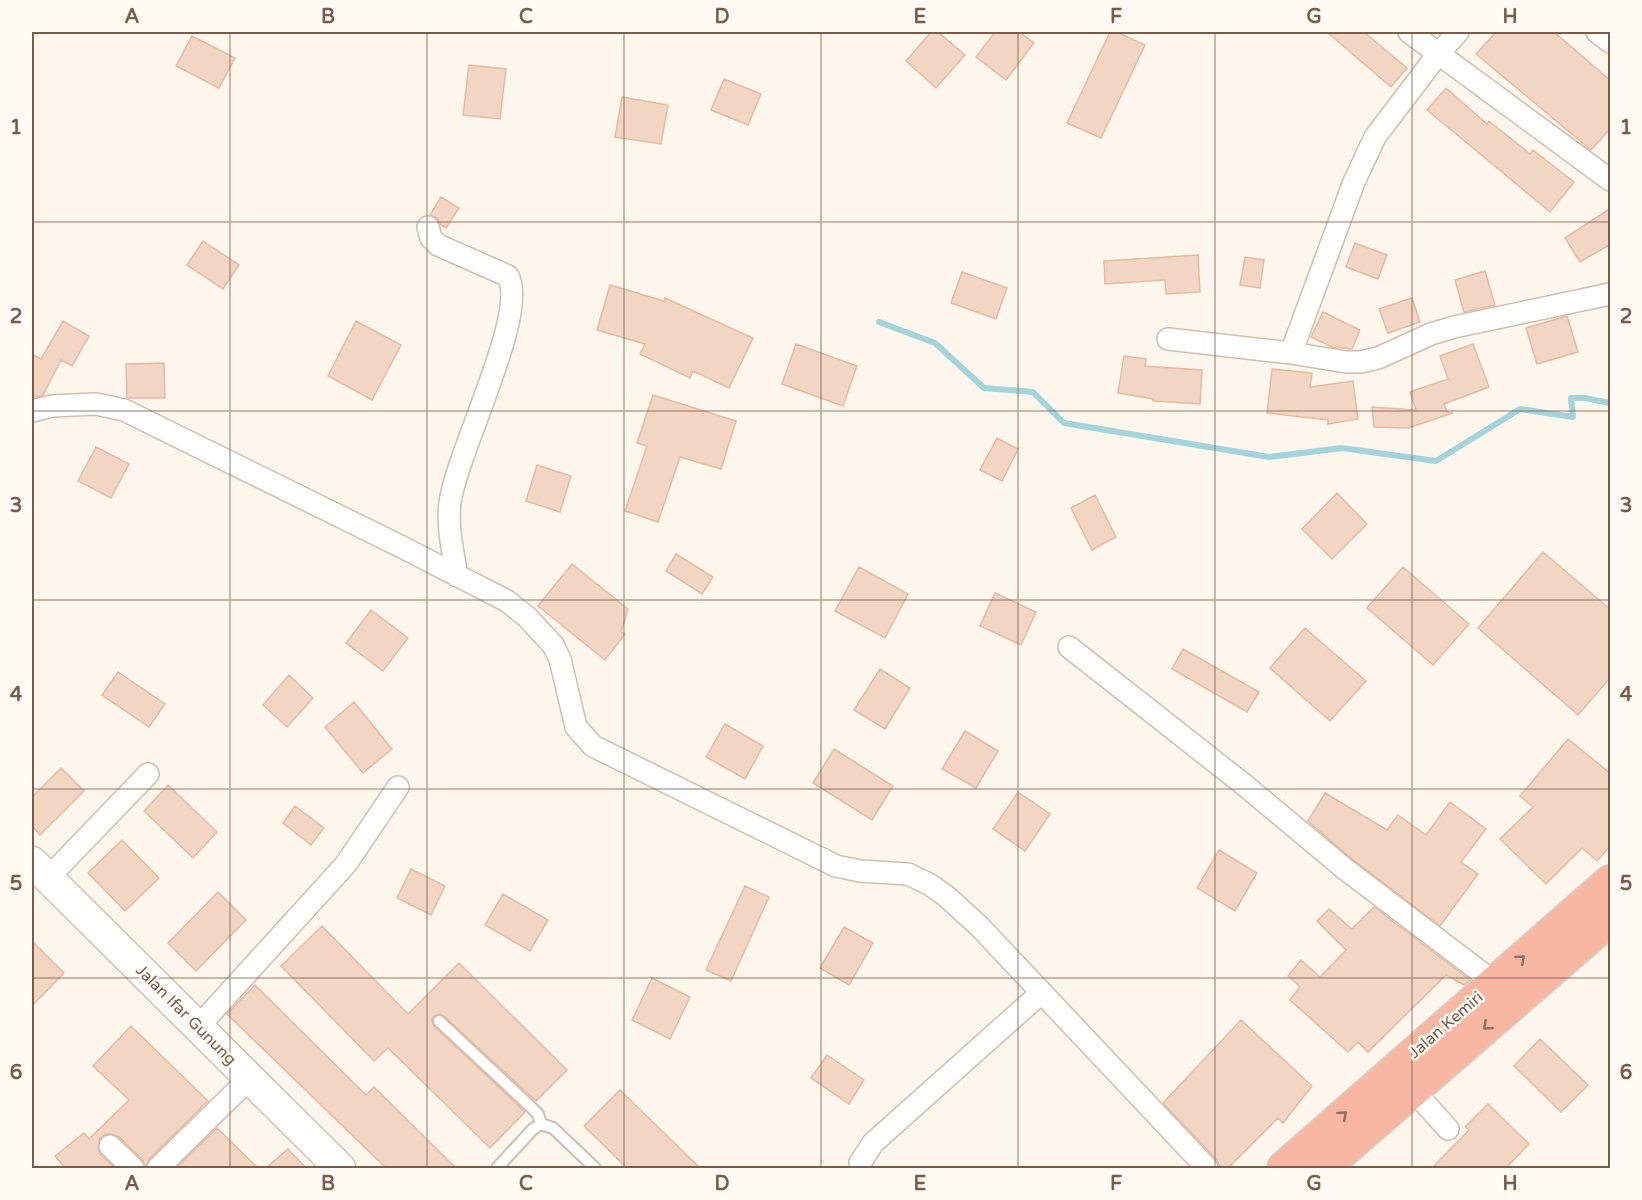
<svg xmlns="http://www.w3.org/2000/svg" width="1642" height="1200" font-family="'Varela Round',sans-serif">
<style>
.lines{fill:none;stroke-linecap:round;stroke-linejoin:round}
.stream{stroke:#a5d3da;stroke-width:6}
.building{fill:#f3d5c3;stroke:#e6bba3;stroke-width:1.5}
.lane-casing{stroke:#d1beb0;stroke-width:14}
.street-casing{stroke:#d1beb0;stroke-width:24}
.secondary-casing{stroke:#d6c0b0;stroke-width:33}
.highway-casing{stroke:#dad1cd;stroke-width:36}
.lane{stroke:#fff;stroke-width:10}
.street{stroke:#fff;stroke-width:21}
.secondary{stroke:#fff;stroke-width:30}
.highway{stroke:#f7b7a3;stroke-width:33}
.oneway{stroke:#936e5e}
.grid{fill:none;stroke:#7a5c4d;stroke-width:1.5;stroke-opacity:0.55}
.labels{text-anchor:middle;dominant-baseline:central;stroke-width:5;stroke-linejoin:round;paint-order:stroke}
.street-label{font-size:16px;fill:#7a5c4d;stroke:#fffaf3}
.neatline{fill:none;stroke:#7a5c4d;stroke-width:2}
.grid-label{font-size:20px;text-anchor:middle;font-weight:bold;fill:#7a5c4d}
</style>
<rect width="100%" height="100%" fill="#fdf6ec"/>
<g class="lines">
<!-- stream -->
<path class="stream" d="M879 322 935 343 984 388 1033 392 1064 423 1269 457 1342 448 1436 461 1520 409 1573 417 1571 398H1585L1610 403"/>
</g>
<!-- building -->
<path class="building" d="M931 32H938L965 55 936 88 906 61Z
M995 32H1019L1034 43 1006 80 976 57Z
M1110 32H1117L1145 45 1101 138 1067 123Z
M1327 32H1364L1407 68 1391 87Z
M1496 32H1554L1611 81V128L1591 150 1476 54Z
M192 36 235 58 219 88 176 66Z
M469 65 506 69 500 119 463 115Z
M724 79 761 94 748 125 711 110Z
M1446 88 1487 124 1489 121 1530 154 1533 150 1574 182 1550 212 1427 110Z
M622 97 668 105 661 144 615 137Z
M441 197 459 208 446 228 441 225 437 218 430 215Z
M1611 208V244L1580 262 1565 238Z
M203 241 239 265 223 289 187 265Z
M1355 243 1387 255 1378 279 1346 267Z
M1198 255 1200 292 1166 294 1165 280 1105 284 1104 261Z
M1245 257 1264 260 1260 288 1240 285Z
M1485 271 1495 305 1464 312 1455 280Z
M962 272 1007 288 996 319 951 303Z
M610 285 664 301 665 298 753 338 729 388 693 371 690 378 640 354 645 344 597 330Z
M1412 298 1420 322 1388 333 1379 309Z
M1323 312 1360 330 1352 349 1332 347 1311 337Z
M1567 316 1578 352 1537 364 1526 328Z
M63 321 89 336 72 366 61 360 43 395 32 398V354L41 359Z
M356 321 401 345 372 400 328 376Z
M796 344 857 366 843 406 782 384Z
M1473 344 1489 387 1444 404 1447 412 1453 413 1408 428 1374 427 1372 407 1416 410 1410 392 1448 379 1440 356Z
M1124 356 1146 359 1145 366 1202 370 1200 404 1153 401V399L1118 393Z
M164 363 165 398H127L126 364Z
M1272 369 1312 373 1310 387 1353 381 1358 419 1328 424V420L1267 413Z
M653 395 736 421 721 469 680 457 658 522 625 511 647 446 637 443Z
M997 438 1018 449 1002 481 980 470Z
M96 447 129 464 111 498 78 481Z
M537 465 571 476 560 512 526 501Z
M1337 493 1367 524 1332 559 1302 529Z
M1095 495 1116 537 1092 550 1071 508Z
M1543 552 1611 610V677L1578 715 1478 628Z
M676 554 713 577 702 594 666 571Z
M572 564 628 609 621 632 625 634 605 660 538 606Z
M859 567 908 594 885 638 835 611Z
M1403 567 1469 624 1433 665 1367 608Z
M995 593 1036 612 1021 645 980 626Z
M371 610 408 638 383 671 346 643Z
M1305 628 1366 681 1330 721 1270 668Z
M1183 649 1259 692 1247 712 1172 669Z
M880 669 910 688 885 729 854 710Z
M118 672 165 704 149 727 102 695Z
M289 675 313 698 287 727 263 705Z
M354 702 392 749 363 773 325 727Z
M725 724 763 746 745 779 706 757Z
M965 731 998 751 976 788 942 769Z
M1568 739 1611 774V845L1597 861 1582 848 1546 884 1500 839 1533 807 1520 796Z
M834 749 893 786 872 820 813 783Z
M61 768 84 791 40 835 32 826V797Z
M168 785 217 832 193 858 144 811Z
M1018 792 1050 814 1025 851 993 829Z
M1325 793 1387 830 1398 815 1426 835 1450 802 1486 829 1461 862 1478 874 1440 926 1351 858 1308 821Z
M295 806 324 828 311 845 283 823Z
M122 840 159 878 125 911 88 873Z
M1219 850 1257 873 1235 911 1197 888Z
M411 869 445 886 431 915 397 898Z
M745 886 769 897 731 981 706 970Z
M218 892 246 920 196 971 168 943Z
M503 894 548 920 530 951 485 925Z
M1374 907 1470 980 1464 985 1446 975 1368 1052 1358 1042 1348 1052 1290 1000 1300 987 1288 976 1301 960 1320 977 1346 950 1317 921 1329 909 1352 929Z
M322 926 408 1014 459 963 567 1070 536 1101 444 1016 440 1014 434 1016 432 1020 434 1026 525 1112 490 1148 388 1048 374 1061 281 966Z
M844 927 873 943 849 985 820 968Z
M32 941 64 973 32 1006Z
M652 978 690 997 670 1039 632 1020Z
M255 985 366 1095 374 1087 456 1168H386L227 1014Z
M1241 1020 1312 1086 1283 1123 1278 1118 1228 1168H1221L1216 1159 1163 1103Z
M131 1026 208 1101 149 1159 146 1168 142 1159 119 1137 112 1134H106L100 1138 98 1149 101 1155 115 1168H65L55 1156 84 1133 89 1139 129 1100 93 1066Z
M1540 1039 1588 1085 1561 1112 1514 1066Z
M827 1055 864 1080 849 1104 811 1078Z
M620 1090 700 1168H627L584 1126Z
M1488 1104 1529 1144 1506 1168H1432L1469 1130 1465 1127Z
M217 1128 258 1168H176Z
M288 1149 306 1168H266Z"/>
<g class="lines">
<defs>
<path id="lane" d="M439 1021 533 1109 538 1114 541 1124
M497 1168 533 1129 541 1124 553 1128 595 1168"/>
<path id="street" d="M1409 32 1610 180
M1597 32 1610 42
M428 227 431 238 438 245 508 276C529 314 456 453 450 503 447 527 453 552 457 576
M1168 339 1291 353 1346 362H1361L1378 358 1431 334 1454 327 1610 294
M1291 353 1354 182 1375 137 1438 54 1458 32
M32 411 52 406 96 404 124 410 400 546 507 601 527 617 553 645 560 659 576 727 593 746 836 866 860 871 908 874 929 884 946 896 979 926 1207 1168
M1069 647 1242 783 1345 869 1503 989
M48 878 148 774
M198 1027 346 864 398 787
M1413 1090 1448 1129
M110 1146 133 1168
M158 1168 250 1078
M861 1168 860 1163 873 1143 1041 993"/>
<path id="secondary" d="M32 862 340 1168"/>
<path id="highway" d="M1284 1168 1610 882
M1323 1168 1610 919"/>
</defs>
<!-- lane casing -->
<use href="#lane" class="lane-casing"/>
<!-- street casing -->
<use href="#street" class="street-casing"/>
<!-- secondary casing -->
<use href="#secondary" class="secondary-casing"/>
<!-- highway casing -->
<use href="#highway" class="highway-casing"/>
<!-- lane -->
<use href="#lane" class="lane"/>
<!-- street -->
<use href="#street" class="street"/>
<!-- secondary -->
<use href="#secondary" class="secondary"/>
<!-- highway -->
<use href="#highway" class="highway"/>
</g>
<!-- one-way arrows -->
<defs><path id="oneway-chevron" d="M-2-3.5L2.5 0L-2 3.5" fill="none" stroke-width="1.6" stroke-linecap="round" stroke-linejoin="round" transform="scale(1.5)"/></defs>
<g class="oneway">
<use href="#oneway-chevron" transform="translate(1521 959) rotate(-41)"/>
<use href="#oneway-chevron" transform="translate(1487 1026) rotate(139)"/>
<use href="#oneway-chevron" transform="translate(1343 1115) rotate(-41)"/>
</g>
<!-- grid -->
<path class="grid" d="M230 32V1168M427 32V1168M624 32V1168M821 32V1168M1018 32V1168M1215 32V1168M1412 32V1168M32 222H1610M32 411H1610M32 600H1610M32 789H1610M32 978H1610"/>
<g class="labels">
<!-- street labels -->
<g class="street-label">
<text transform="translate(186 1015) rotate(45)">Jalan Ifar Gunung</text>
<text transform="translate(1446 1025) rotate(-41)">Jalan Kemiri</text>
</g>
</g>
<!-- border -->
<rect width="1642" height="1200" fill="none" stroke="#fffaf3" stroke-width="66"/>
<rect x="33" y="33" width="1576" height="1134" class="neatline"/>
<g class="grid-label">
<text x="132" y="23">A</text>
<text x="328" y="23">B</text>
<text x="526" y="23">C</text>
<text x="722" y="23">D</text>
<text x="920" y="23">E</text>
<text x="1116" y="23">F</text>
<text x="1314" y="23">G</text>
<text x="1510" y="23">H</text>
<text x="16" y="134">1</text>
<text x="1626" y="134">1</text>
<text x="16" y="323">2</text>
<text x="1626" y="323">2</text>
<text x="16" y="512">3</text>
<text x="1626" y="512">3</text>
<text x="16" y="701">4</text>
<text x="1626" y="701">4</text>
<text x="16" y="890">5</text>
<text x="1626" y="890">5</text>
<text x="16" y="1079">6</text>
<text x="1626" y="1079">6</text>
<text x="132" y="1190">A</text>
<text x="328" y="1190">B</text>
<text x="526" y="1190">C</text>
<text x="722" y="1190">D</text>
<text x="920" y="1190">E</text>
<text x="1116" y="1190">F</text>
<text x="1314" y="1190">G</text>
<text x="1510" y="1190">H</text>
</g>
</svg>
